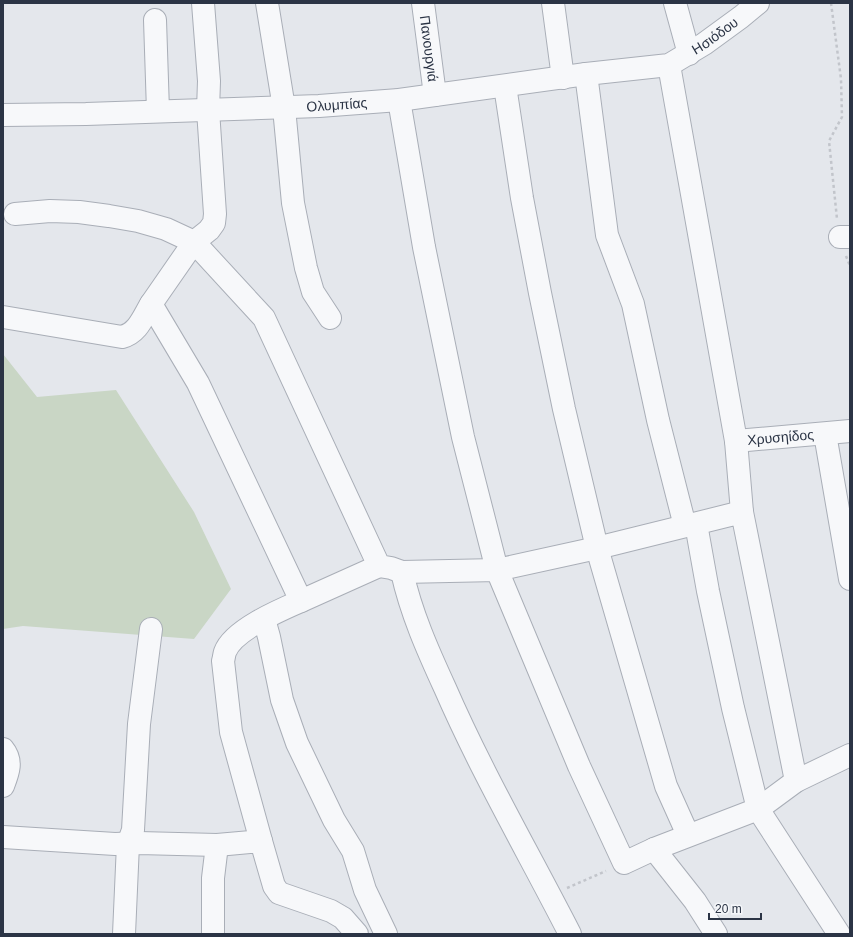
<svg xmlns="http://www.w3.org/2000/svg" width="853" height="937" font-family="Arial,sans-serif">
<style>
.green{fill:#c9d6c5}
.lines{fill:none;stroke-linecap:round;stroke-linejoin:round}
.minor-casing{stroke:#a9aeb7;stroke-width:24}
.path{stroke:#c2c5cb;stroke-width:2.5;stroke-dasharray:3 3;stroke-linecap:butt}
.minor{stroke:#f7f8fa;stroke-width:22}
.labels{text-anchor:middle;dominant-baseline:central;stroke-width:3;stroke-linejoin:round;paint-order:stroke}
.street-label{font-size:14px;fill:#2b3445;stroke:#f4f6f9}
</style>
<rect width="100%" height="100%" fill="#e4e7ec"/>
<!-- green -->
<path class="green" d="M3 354 37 397 116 390 194 512 231 589 194 639 23 626 3 629Z"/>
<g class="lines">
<defs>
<g id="minor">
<path d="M203 3 209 81 208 110 215 214 214 223 209 230 194 242 151 304 198 383 301 601 379 566"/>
<path d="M267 3 284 108 293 203 306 268 313 292 330 318"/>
<path id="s1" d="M423 3 435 95"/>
<path d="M553 3 563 78"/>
<path d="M675 3 689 54"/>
<path d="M155 20 158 111"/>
<path d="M669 65 736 441"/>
<path d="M586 74 607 235 633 304 658 420 685 526"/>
<path d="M505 86 522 198 540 293 564 409 597 548 666 786 688 835"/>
<path d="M399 100 424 247 463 437 497 570 597 548 742 512 796 781"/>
<path id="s2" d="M3 115 86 114 319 106 399 100 586 74 669 65 704 44 741 17 758 3"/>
<path d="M15 214 50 211 79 212 109 216 138 221 166 229 194 242 264 318 379 566 391 568 402 572 497 570 579 766 624 863 654 849 758 809 796 781 850 755"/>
<path d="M840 237H850"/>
<path d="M3 317 122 337C138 333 143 317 151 304"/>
<path d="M825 434 850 579"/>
<path id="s3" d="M742 512 736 441 850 431"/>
<path d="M696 524 708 591 733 708 758 809 839 934"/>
<path d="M402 572C411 613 428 651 445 688 482 773 528 852 570 934"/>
<path d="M264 619 269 637 282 700 297 743 334 820 353 851 365 890 386 934"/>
<path d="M3 749C13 761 8 773 3 786"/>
<path d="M3 837 115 844 139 843 217 845 261 841 274 886 279 893 331 911 343 918 357 934"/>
<path d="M261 841 231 732 223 661C224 658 224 655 225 652 233 630 280 610 301 601"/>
<path d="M654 849 695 901 716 934"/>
<path d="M124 934 128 844 133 830 139 724 151 629"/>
<path d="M213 934V878L217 845"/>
</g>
</defs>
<!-- minor casing -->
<use href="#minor" class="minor-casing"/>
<!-- path -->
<path class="path" d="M831 3 841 79 842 117 829 141 837 219
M846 256 850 266
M567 888 606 871"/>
<!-- minor -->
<use href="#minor" class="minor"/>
</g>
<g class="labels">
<!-- street labels -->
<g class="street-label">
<text stroke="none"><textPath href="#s2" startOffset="723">Ησιόδου</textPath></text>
<text stroke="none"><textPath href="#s1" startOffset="46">Πανουργιά</textPath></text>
<text stroke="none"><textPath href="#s2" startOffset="334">Ολυμπίας</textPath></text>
<text stroke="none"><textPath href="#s3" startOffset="116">Χρυσηίδος</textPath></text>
</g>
</g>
<!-- border -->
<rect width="853" height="937" fill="none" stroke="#2b3445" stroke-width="8"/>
<!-- scale -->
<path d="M709 913v6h52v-6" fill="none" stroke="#2b3445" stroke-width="2"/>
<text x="715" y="913" font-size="12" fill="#2b3445" stroke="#f4f6f9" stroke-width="3" paint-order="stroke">20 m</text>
</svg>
